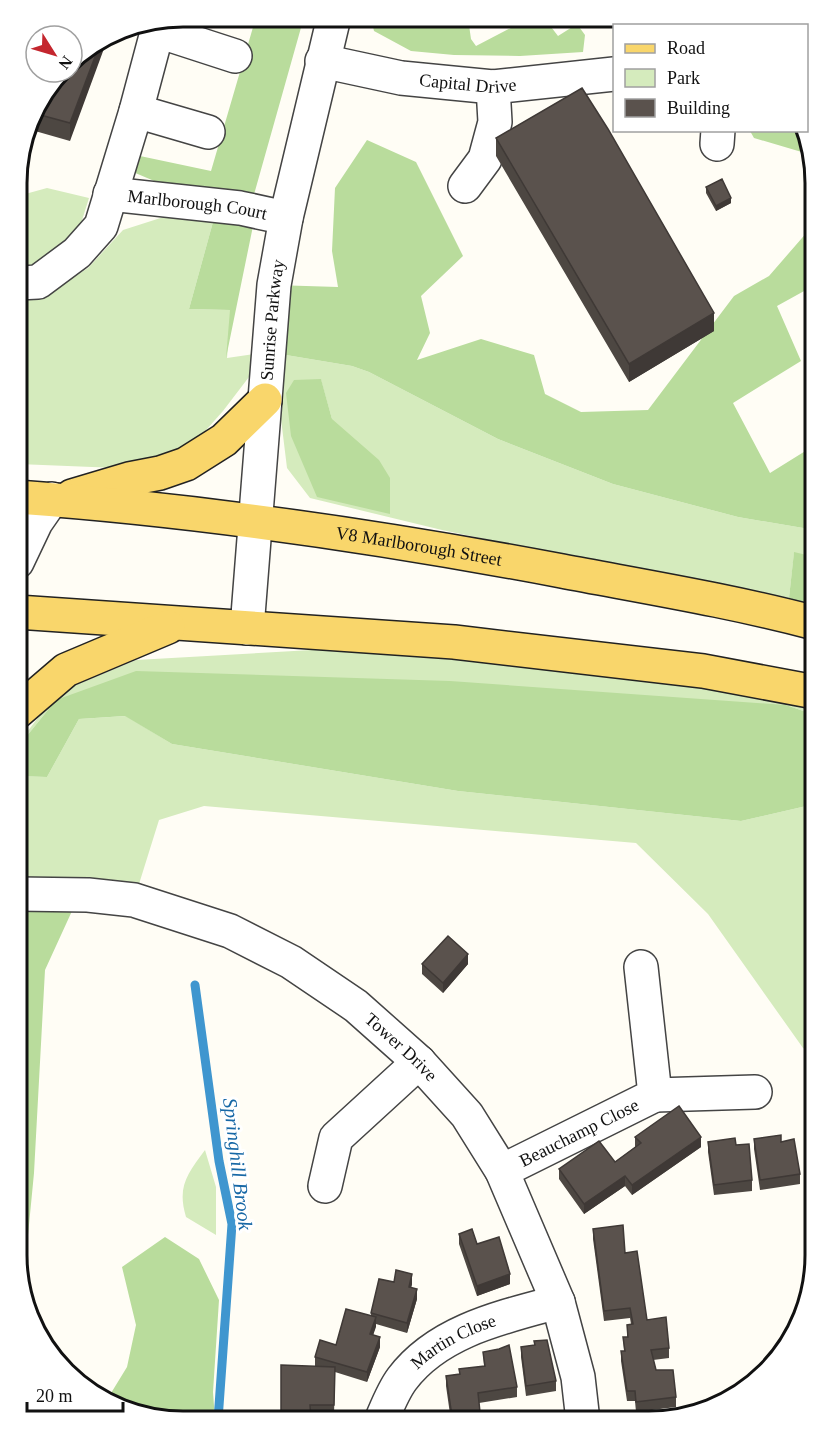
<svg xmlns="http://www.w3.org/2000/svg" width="832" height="1438" font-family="'Times New Roman',serif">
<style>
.green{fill:#d5ebbd;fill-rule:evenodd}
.forest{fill:#b9dc9c}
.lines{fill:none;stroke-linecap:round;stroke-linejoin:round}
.stream{stroke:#3f96cf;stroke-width:9}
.minor-casing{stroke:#444;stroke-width:36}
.major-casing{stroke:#222;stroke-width:36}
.minor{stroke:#fff;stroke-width:33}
.major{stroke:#f9d66b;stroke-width:33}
.wall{fill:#4d4742}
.shaded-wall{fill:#3f3936}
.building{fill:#5a524d;stroke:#3f3936;stroke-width:1.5}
.labels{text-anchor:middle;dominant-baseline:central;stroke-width:6;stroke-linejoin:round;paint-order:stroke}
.street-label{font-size:18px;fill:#111;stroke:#fff}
.water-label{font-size:20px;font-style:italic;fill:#1768a6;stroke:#fff}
.rim{fill:none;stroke:#111;stroke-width:3}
</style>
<rect width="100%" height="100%" fill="#fffdf5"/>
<!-- green -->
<path class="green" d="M47 188 89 198 78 233 47 262 18 271V196Z
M173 214 213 222 189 309 231 310 227 358 268 352 352 366 369 372 498 439 613 484 738 517 815 530V557L794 553 789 598 675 579 442 530 310 498 287 468 281 419 268 352 223 411 183 456 117 468 18 464V300L42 297 88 268 123 230ZM294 380H321L332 419Z
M454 642 815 692V715L786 705 56 700 17 748V745L57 693 136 660Z
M126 716 172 744 458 791 741 821 815 804V1055L803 1048 708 914 636 843 204 806 159 820 134 900 17 894V776L47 777 79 719Z
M205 1150 216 1187V1235L186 1217C177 1187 187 1174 205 1150Z"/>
<!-- forest -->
<path class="forest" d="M256 17H304L253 198 192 197 133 172 140 156 211 171Z
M371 18H468L471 39 476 46 528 19H545L558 36 577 24 585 35 583 52 520 56 454 55 411 51 374 31Z
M750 131H805L815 183V220L805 153 754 138Z
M367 140 416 162 463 256 421 296 430 333 417 360 481 339 534 355 545 394 581 412 648 410 734 296 769 276 815 223V285L777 306 801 361 733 403 770 473 815 445V530L738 517 613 484 498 439 369 372 352 366 268 352 274 285 338 287 332 251 335 188Z
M213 222 253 226 226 358 230 310 189 309Z
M321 379 332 419 379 460 390 478V514L317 497 291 436 286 393 294 380Z
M794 552 815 557V606L789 598Z
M136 671 450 681 786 705 815 715V804L741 821 458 791 172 744 125 716 79 719 47 777 17 776V748L56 700Z
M39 905 72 911 45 970 34 1173 25 1266 20 1272 17 1255V922L21 914Z
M165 1237 199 1259 219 1300 213 1392 215 1420H161L108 1398 127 1367 136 1325 122 1267Z"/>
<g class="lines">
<!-- stream -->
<path class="stream" d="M195 985 219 1161 232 1224 218 1420"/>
<defs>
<g id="minor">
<path d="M158 31 235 56"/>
<path id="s1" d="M322 61 401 78 493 87 614 74"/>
<path d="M136 111 208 132"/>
<path d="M717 144 718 130"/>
<path d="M465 186 485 159 495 122 493 87"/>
<path id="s2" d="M110 194 240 208 286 218"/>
<path d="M18 283 38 282 77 253 101 226 136 111 160 21"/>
<path d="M17 562 36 522 52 499"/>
<path id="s3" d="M247 628 274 285 286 218 334 17"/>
<path id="s4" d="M17 894 88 895 134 900 230 931 291 962 356 1006 419 1062 467 1115 502 1171 558 1302 578 1377 583 1421"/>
<path d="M655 1095 755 1092"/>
<path id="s5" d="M502 1171 655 1095 641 967"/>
<path d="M325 1186 336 1138 419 1062"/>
<path id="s6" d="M381 1421C387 1407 393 1391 402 1379 438 1331 502 1317 558 1302"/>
</g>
<g id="major">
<path d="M72 496 129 479 160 473 186 464 224 440 265 400"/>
<path id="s7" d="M17 497C200 510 382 537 562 571 646 587 732 601 815 623"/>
<path d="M17 612 454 642 703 671 815 692"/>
<path d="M17 712 66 670 168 627"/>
</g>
</defs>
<!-- minor casing -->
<use href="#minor" class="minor-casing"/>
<!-- major casing -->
<use href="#major" class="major-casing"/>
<!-- minor -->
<use href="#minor" class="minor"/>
<!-- major -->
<use href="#major" class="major"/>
</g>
<!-- wall -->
<path class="wall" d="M649 19 665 20 655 26H653Z
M72 72 70 141 28 129 27 132 34 109Z
M496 138 714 331 629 382 496 156Z
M706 187 731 203 716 211 706 193Z
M422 964H468L443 993 422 974Z
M635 1137 701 1147 632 1195 625 1186 584 1214 559 1179V1169L615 1162 635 1147Z
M754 1139 781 1142 800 1174V1184L760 1190 754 1149Z
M708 1142 736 1145 752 1180V1191L714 1195 708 1152Z
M593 1229 625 1253 647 1320 669 1348V1358L653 1360 656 1370 676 1397V1407L636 1412 635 1401H627L621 1361V1351H624L623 1337H627V1325L631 1324 630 1318 604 1321 593 1239Z
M459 1234 477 1244 510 1284 477 1296 459 1244Z
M394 1282 412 1284 411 1287 417 1299 407 1333 376 1324 373 1335 380 1347 367 1382 335 1372 334 1415H311L281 1420 315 1366V1357L336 1345 371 1316V1313Z
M534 1341 556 1381V1391L526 1396 521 1357V1347L534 1345Z
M483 1352 517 1387V1397L479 1403 480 1421H451L446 1386V1376L460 1374 484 1366Z"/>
<!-- shaded-wall -->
<path class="shaded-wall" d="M654 19 665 20 654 26Z
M109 35 70 141V123L101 41Z
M731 198V203L716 211V206Z
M714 313V331L629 382V364Z
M468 954V964L443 993V983Z
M701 1137V1147L632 1195V1185Z
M625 1176V1186L584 1214V1204Z
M412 1274V1284L409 1297V1287Z
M510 1274V1284L477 1296V1286Z
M417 1289V1299L407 1333V1323Z
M376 1317V1327L370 1344V1334Z
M380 1337V1347L367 1382V1372Z"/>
<!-- building -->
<path class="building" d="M101 41 70 123 33 113 34 109 62 72H72V59L73 58Z
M582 88 608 129 714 313 629 364 496 138Z
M722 179 731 198 716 206 706 187Z
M448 936 468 954 443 983 422 964Z
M679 1106 701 1137 632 1185 625 1176 584 1204 559 1169 599 1141 615 1162 641 1143 635 1137Z
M781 1135V1142L794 1139 800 1174 760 1180 754 1139Z
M735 1138 736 1145 749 1144 752 1180 714 1185 708 1142Z
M623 1225 625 1253 637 1251 647 1320 666 1317 669 1348 651 1350 656 1370H673L676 1397 636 1402 635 1391H627L621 1351H625L623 1337H628L627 1325 633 1324 630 1308 604 1311 593 1229Z
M472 1229 477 1244 499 1237 510 1274 477 1286 459 1234Z
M396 1270 412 1274 409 1287 417 1289 407 1323 371 1313 379 1279 394 1282Z
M346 1309 376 1317 370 1334 380 1337 367 1372 315 1357 320 1340 336 1345Z
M547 1340 556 1381 526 1386 521 1347 535 1345 534 1341Z
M509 1345 517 1387 478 1393 480 1412 452 1416 446 1376 460 1374 459 1369 485 1366 483 1352 499 1349Z
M281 1365 335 1367 334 1405H310L311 1420H281Z"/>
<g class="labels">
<!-- street labels -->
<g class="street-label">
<text stroke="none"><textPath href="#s1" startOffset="148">Capital Drive</textPath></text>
<text stroke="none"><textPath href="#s2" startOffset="88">Marlborough Court</textPath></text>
<text stroke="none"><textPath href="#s3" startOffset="309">Sunrise Parkway</textPath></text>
<text stroke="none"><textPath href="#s7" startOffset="405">V8 Marlborough Street</textPath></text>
<text stroke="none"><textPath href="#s4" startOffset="426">Tower Drive</textPath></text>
<text stroke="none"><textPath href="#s5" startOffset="86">Beauchamp Close</textPath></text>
<text stroke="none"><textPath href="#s6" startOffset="112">Martin Close</textPath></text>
</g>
<!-- water labels -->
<g class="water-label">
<text transform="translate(238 1164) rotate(83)">Springhill Brook</text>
</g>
</g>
<!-- crop -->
<path d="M0 0H832V1438H0ZM183 27H649A156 156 0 0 1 805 183V1255A156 156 0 0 1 649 1411H183A156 156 0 0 1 27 1255V183A156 156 0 0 1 183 27Z" fill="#fff" fill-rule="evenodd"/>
<path class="rim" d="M183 27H649A156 156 0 0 1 805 183V1255A156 156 0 0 1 649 1411H183A156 156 0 0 1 27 1255V183A156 156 0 0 1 183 27Z"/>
<!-- legend -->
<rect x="613" y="24" width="195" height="108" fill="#ffffff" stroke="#a0a0a0" stroke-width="1.5"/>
<rect x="625" y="44" width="30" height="9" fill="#f9d66b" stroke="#a0a0a0" stroke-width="1.5"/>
<text x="667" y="54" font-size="18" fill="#111111">Road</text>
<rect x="625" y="69" width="30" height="18" fill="#d5ebbd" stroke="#a0a0a0" stroke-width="1.5"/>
<text x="667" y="84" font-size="18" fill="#111111">Park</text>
<rect x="625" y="99" width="30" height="18" fill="#5a524d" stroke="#a0a0a0" stroke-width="1.5"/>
<text x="667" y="114" font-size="18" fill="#111111">Building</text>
<!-- north arrow -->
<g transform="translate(54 54) rotate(127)"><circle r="28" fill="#ffffff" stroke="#a0a0a0" stroke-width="1.5"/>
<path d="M0-4.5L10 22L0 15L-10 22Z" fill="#c4262e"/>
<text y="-9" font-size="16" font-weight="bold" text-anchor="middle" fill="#111111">N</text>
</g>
<!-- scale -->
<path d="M27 1402v9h96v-9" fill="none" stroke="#111111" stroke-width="3"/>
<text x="36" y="1402" font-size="18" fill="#111111" stroke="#ffffff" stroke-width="4.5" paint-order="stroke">20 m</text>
</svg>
